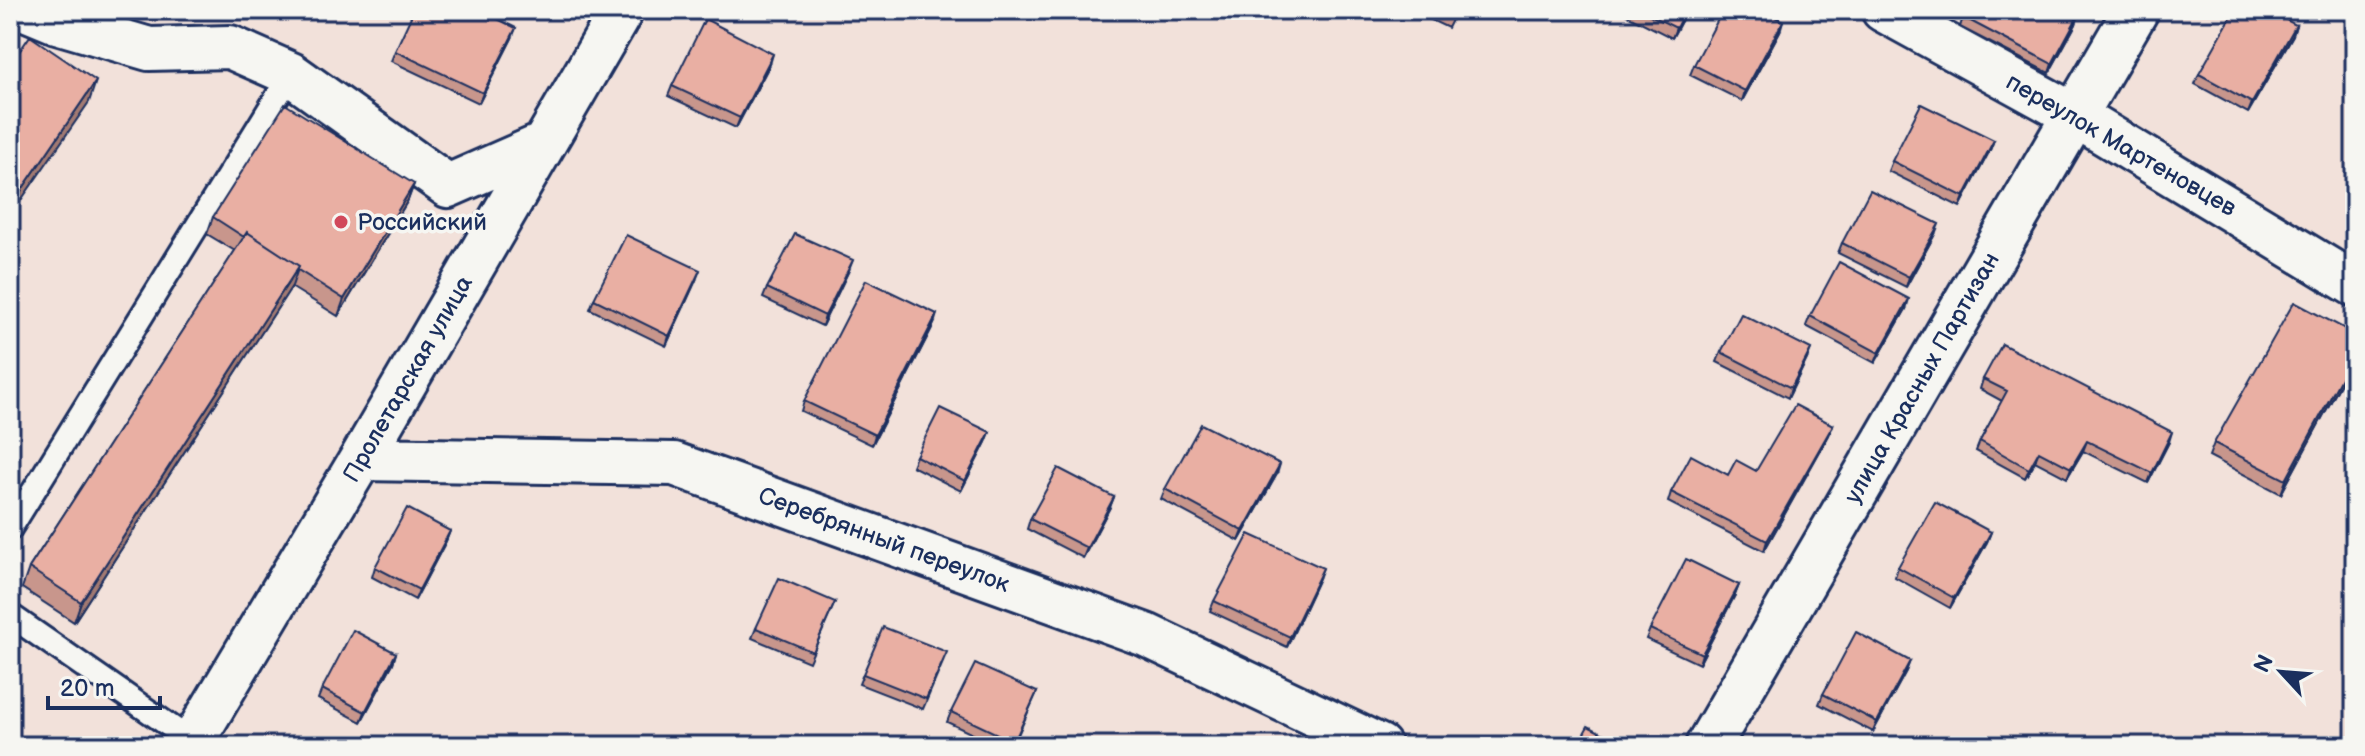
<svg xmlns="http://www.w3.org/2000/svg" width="2365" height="756" font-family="'Balsamiq Sans',sans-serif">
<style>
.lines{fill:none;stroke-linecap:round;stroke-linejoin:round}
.lane-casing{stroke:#1b2f5e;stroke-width:28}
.street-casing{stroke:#1b2f5e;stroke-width:48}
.secondary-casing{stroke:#1b2f5e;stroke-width:50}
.lane{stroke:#f6f6f2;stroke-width:22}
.street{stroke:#f6f6f2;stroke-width:42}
.secondary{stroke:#f6f6f2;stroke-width:44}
.wall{fill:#c8968c;stroke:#1b2f5e;stroke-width:2}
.shaded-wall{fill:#a37a72;stroke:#1b2f5e;stroke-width:2}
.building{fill:#e9afa3;stroke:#1b2f5e;stroke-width:2}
.poi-dot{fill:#d1495b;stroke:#f6f6f2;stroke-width:3}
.labels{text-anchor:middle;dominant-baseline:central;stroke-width:7;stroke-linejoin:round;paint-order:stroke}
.street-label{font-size:24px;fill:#1b2f5e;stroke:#f6f6f2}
.poi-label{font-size:24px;fill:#1b2f5e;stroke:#f6f6f2;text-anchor:start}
</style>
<rect width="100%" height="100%" fill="#f2e1da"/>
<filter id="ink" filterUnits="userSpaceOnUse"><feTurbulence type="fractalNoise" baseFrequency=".0125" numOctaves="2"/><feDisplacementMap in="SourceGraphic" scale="16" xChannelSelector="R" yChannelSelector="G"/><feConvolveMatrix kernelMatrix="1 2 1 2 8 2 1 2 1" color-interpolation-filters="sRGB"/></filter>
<g filter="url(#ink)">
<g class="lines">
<defs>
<path id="lane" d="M10 529 291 74
M10 615 193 742"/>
<path id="street" d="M28 10 57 22 149 49 230 47 291 74 448 186 544 144
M1883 10 2074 115 2355 285
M361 459 674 464 1146 635 1380 746
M190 746 361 459 622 10"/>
<path id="secondary" d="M1708 746 2136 10"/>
</defs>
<!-- lane casing -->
<use href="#lane" class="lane-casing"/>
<!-- street casing -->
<use href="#street" class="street-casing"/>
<!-- secondary casing -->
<use href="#secondary" class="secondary-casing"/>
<!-- lane -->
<use href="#lane" class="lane"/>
<!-- street -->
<use href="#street" class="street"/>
<!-- secondary -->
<use href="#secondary" class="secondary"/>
</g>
<!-- wall -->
<path class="wall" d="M1410 10H1457L1448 28Z
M1624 10H1687L1672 38 1623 13Z
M2079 14 2076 24 2049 73 1960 27 1963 17Z
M2296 25 2293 35 2248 113 2195 84 2199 74Z
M1780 31 1742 101 1690 75 1694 65Z
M512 38 479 103 391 61 395 51Z
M770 64 736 128 668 96 672 86Z
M1994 140 1990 150 1960 207 1888 171 1892 161Z
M414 184 408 200 338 316 291 287 74 622 22 588 29 568 235 251 207 234 213 217Z
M1935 234 1906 287 1838 253 1842 243Z
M849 270 822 326 763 298 767 288Z
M696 280 666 346 590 309 594 299Z
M1906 309 1875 363 1806 326 1810 316Z
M934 324 872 445 801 411 804 401Z
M2355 334V357L2281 494 2209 456 2214 443Z
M1721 352 1807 359 1788 398 1717 362Z
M1983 379 2169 442 2148 483 2083 451 2067 478 2035 461 2025 478 1976 451 1980 441 2002 401 1980 389Z
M1833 425 1829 435 1764 551 1668 502 1671 492 1728 475 1756 471Z
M990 432 986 442 961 491 912 466 916 456Z
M1277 474 1239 541 1161 499 1165 489Z
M1114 497 1110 507 1083 558 1027 529 1030 519Z
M450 531 446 541 415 600 372 577 375 567Z
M1991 532 1987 542 1950 608 1895 577 1898 567Z
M1319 578 1287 647 1210 611 1214 601Z
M1739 585 1735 595 1699 664 1646 639 1650 629Z
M835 602 809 662 752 638 756 628Z
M396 653 393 663 361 722 318 699 322 689Z
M1910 661 1906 671 1873 732 1819 704 1823 694Z
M943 662 923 709 859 684 863 674Z
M1037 692 1013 746H998L947 722 951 712Z"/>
<!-- shaded-wall -->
<path class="shaded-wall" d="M1685 10H1687L1672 38 1676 28Z
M2079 14 2076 24 2049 73 2052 64Z
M1783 21 1780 31 1742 101 1745 91Z
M2296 25 2293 35 2248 113 2252 103Z
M516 28 512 38 479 103 483 93Z
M773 54 770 64 736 128 740 118Z
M96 81 89 102 10 216V207Z
M1994 140 1990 150 1960 207 1964 197Z
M414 184 408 200 338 316 344 299Z
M1939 224 1935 234 1906 287 1909 277Z
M853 260 849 270 822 326 825 316Z
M299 266 292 286 74 622 81 602Z
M700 270 696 280 666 346 669 336Z
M1909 299 1906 309 1875 363 1879 353Z
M937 314 934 324 872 445 875 435Z
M1811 349 1807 359 1788 398 1791 388Z
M2355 352V357L2281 494 2286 480Z
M1833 425 1829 435 1764 551 1767 541Z
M990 432 986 442 961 491 965 481Z
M2172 432 2169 442 2148 483 2152 473Z
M2087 441 2083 451 2067 478 2071 468Z
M2039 451 2035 461 2025 478 2029 469Z
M1280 464 1277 474 1239 541 1243 531Z
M1114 497 1110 507 1083 558 1087 548Z
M450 531 446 541 415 600 419 590Z
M1991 532 1987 542 1950 608 1954 598Z
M1323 568 1319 578 1287 647 1290 637Z
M1739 585 1735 595 1699 664 1702 654Z
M396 653 393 663 361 722 365 712Z
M1910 661 1906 671 1873 732 1877 722Z"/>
<!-- building -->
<path class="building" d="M414 10H479L516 28 483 93 395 51Z
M1434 10H1456L1451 18Z
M1640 10H1685L1676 28Z
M1723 10H1761L1783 21 1745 91 1694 65Z
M1967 10H2072L2079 14 2052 64 1963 17Z
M2235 10H2267L2296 25 2252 103 2199 74Z
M705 19 773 54 740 118 672 86Z
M30 36 96 81 10 207V65Z
M285 104 414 184 344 299 298 270 299 266 247 232 244 237 213 217Z
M1921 104 1994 140 1964 197 1892 161Z
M1870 190 1939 224 1909 277 1842 243Z
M247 232 299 266 81 602 29 568Z
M795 234 853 260 825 316 767 288Z
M626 235 700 270 669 336 594 299Z
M1839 262 1909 299 1879 353 1810 316Z
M866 280 937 314 875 435 804 401Z
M2294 302 2355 334V352L2286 480 2214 443Z
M1741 314 1811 349 1791 388 1721 352Z
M2002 344 2172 432 2152 473 2087 441 2071 468 2039 451 2029 469 1980 441 2007 391 1983 379Z
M1795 405 1833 425 1767 541 1671 492 1691 455 1728 475 1736 460 1756 471Z
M940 408 990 432 965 481 916 456Z
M1201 424 1280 464 1243 531 1165 489Z
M1058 468 1114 497 1087 548 1030 519Z
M1935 502 1991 532 1954 598 1898 567Z
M407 508 450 531 419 590 375 567Z
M1249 534 1323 568 1290 637 1214 601Z
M1686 559 1739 585 1702 654 1650 629Z
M779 578 835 602 813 652 756 628Z
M883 627 947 652 926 699 863 674Z
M353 630 396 653 365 712 322 689Z
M1856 632 1910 661 1877 722 1823 694Z
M975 664 1037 692 1014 742 951 712Z
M1588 726 1627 746H1577Z"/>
</g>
<!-- markers -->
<circle class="poi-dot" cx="341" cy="222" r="8"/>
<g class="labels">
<!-- street labels -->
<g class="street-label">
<text transform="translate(2121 145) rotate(30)">переулок Мартеновцев</text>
<text transform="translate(1922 378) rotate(-60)">улица Красных Партизан</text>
<text transform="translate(408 379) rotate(-60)">Пролетарская улица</text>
<text transform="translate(884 540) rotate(20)">Серебрянный переулок</text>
</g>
<!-- poi labels -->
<g class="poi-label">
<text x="357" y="222">Российский</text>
</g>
</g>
<!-- margin -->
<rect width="2365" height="756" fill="none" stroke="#f6f6f2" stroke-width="40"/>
<rect x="20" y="20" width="2325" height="716" fill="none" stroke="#1b2f5e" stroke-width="3" filter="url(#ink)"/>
<!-- north arrow -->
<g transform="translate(2281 672) rotate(296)" stroke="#f6f6f2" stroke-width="6" paint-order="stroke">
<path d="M0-6L14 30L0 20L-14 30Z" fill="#1b2f5e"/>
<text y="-12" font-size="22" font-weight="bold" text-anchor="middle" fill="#1b2f5e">N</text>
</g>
<!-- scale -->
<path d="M48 696v12h112v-12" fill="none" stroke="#1b2f5e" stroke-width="4"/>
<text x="60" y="696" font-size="24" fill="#1b2f5e" stroke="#f6f6f2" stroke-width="6" paint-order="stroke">20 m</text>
</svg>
